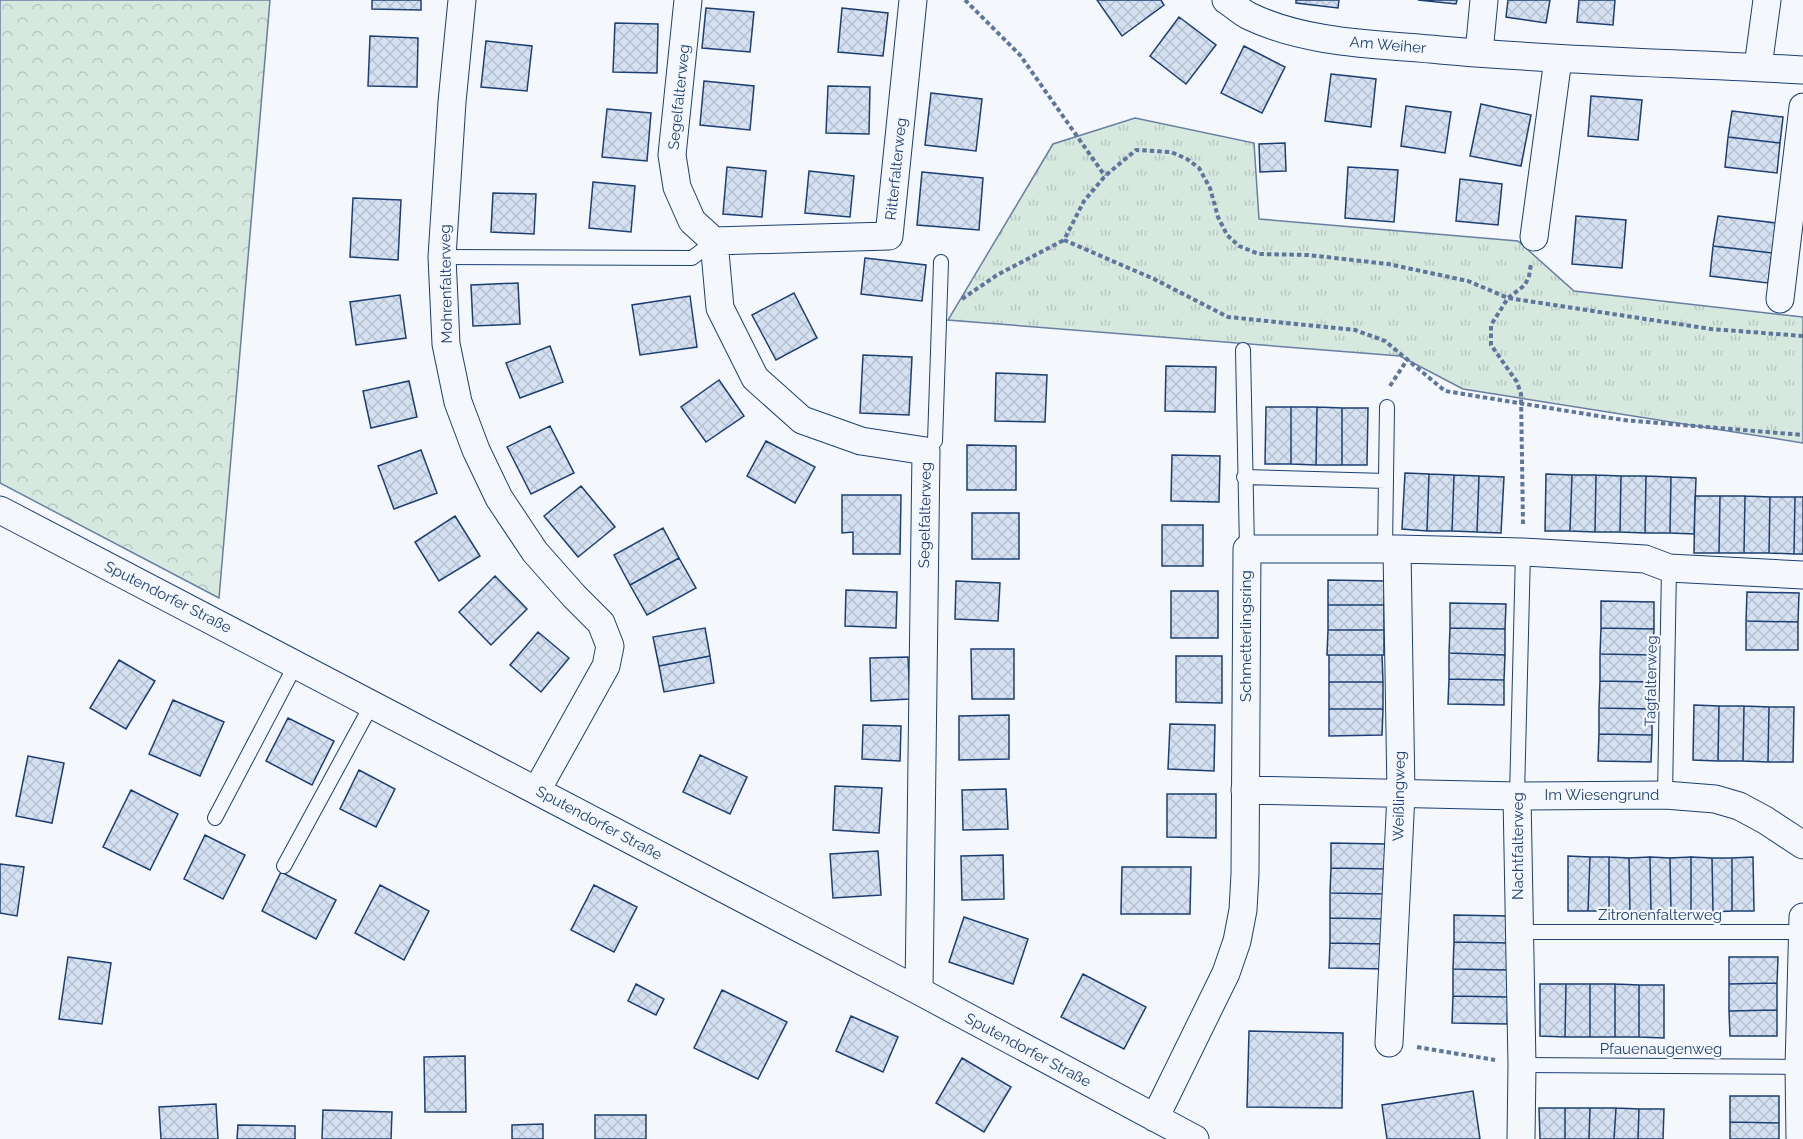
<svg xmlns="http://www.w3.org/2000/svg" width="1803" height="1139" font-family="Raleway,sans-serif">
<style>
.grass{fill:url(#grass-tufts);stroke:#687fa3;stroke-width:1.5}
.forest{fill:url(#forest-crowns);stroke:#687fa3;stroke-width:1.5}
.building{fill:url(#building-cross-hatch);stroke:#1d3f73;stroke-width:1.5}
.lines{fill:none;stroke-linecap:round;stroke-linejoin:round}
.service-casing{stroke:#1d3f73;stroke-width:16}
.minor-casing{stroke:#1d3f73;stroke-width:29}
.path{stroke:#5e769c;stroke-width:4;stroke-dasharray:4.5 3;stroke-linecap:butt}
.service{stroke:#f4f7fb;stroke-width:14}
.minor{stroke:#f4f7fb;stroke-width:27}
.labels{text-anchor:middle;dominant-baseline:central;stroke-width:4.5;stroke-linejoin:round;paint-order:stroke}
.street-label{font-size:15px;fill:#1d3f73;stroke:#f4f7fb}
</style>
<defs>
<pattern id="grass-tufts" width="24" height="20" patternUnits="userSpaceOnUse" patternTransform="scale(1.5)"><rect width="24" height="20" fill="#d7e8df"/><path d="M3 7l-1-3M5 7V3M7 7l1-3M15 17l-1-3M17 17v-4M19 17l1-3" fill="none" stroke="#b8c8c3"/></pattern>
<pattern id="forest-crowns" width="20" height="18" patternUnits="userSpaceOnUse" patternTransform="scale(1.5)"><rect width="20" height="18" fill="#d7e8df"/><path d="M2 6a3 3 0 1 1 6 0M12 15a3 3 0 1 1 6 0" fill="none" stroke="#b8c8c3"/></pattern>
<pattern id="building-cross-hatch" width="8" height="8" patternUnits="userSpaceOnUse" patternTransform="scale(1.5)"><rect width="8" height="8" fill="#d5e0f0"/><path d="M0 0l8 8M0 8l8-8" fill="none" stroke="#b6c1d1"/></pattern>
</defs>
<rect width="100%" height="100%" fill="#f4f7fb"/>
<!-- grass -->
<path class="grass" d="M1135 118 1254 143 1259 219 1518 241 1574 291 1803 317V443L1463 389 1400 356 948 320 1053 144Z"/>
<!-- forest -->
<path class="forest" d="M0 0H270L219 598 0 483Z"/>
<!-- building -->
<path class="building" d="M372 0H421V10L372 9Z
M1097 0H1161L1164 5 1122 36Z
M1296 0H1339L1338 8 1296 3Z
M1418 0H1457L1456 4Z
M1508 0H1550L1546 23 1506 17Z
M1579 0H1615L1613 25 1577 22Z
M706 8 754 12 750 52 702 48Z
M842 8 888 13 883 56 838 52Z
M1179 17 1216 45 1186 84 1150 56Z
M615 23 658 24 657 73 613 72Z
M370 36 418 38 417 87 368 86Z
M486 41 532 46 527 91 481 87Z
M1244 46 1285 67 1262 113 1221 93Z
M1331 74 1376 79 1371 127 1325 121Z
M704 81 754 86 750 130 700 125Z
M828 86 870 87 869 134 826 133Z
M931 93 982 99 976 151 925 145Z
M1591 96 1642 100 1638 140 1588 136Z
M1481 104 1531 115 1521 166 1470 156Z
M1406 106 1451 112 1445 153 1401 146Z
M607 109 651 113 647 161 602 157Z
M1732 111 1783 117 1780 143 1728 137Z
M1728 137 1780 143 1777 173 1725 167Z
M1285 143 1286 171 1260 172 1259 144Z
M727 167 766 171 762 217 723 214Z
M1348 167 1398 170 1394 222 1345 218Z
M809 171 854 176 850 217 805 213Z
M922 172 983 178 979 230 917 225Z
M1460 179 1502 184 1498 225 1456 221Z
M593 182 635 186 631 232 589 228Z
M493 193 536 194 534 234 491 232Z
M353 198 401 200 398 260 350 257Z
M1576 216 1626 220 1622 268 1572 264Z
M1718 216 1776 223 1772 253 1713 246Z
M1713 246 1772 253 1768 283 1710 276Z
M865 258 926 265 922 301 861 294Z
M518 283 520 324 473 326 471 285Z
M794 293 817 338 776 360 752 315Z
M400 295 406 338 356 345 350 302Z
M690 296 697 347 640 355 632 305Z
M550 346 563 382 520 398 506 363Z
M863 355 912 357 909 415 860 413Z
M1166 366 1216 367 1215 412 1165 411Z
M996 373 1047 375 1045 422 995 421Z
M719 380 744 416 706 442 681 407Z
M409 381 417 417 371 428 363 391Z
M1266 407H1291V464H1265Z
M1291 407H1317L1316 465 1291 464Z
M1317 407 1342 408V465H1316Z
M1342 408H1368L1367 465H1342Z
M550 426 574 473 531 494 507 447Z
M766 441 815 467 795 503 747 476Z
M967 445 1016 446V490H967Z
M421 450 437 493 394 509 378 466Z
M1172 455 1220 456 1219 502 1171 501Z
M1405 473 1429 474 1427 531 1402 529Z
M1429 474 1454 475 1452 531H1427Z
M1546 474 1572 475 1570 531H1545Z
M1454 475 1479 476 1477 532 1452 531Z
M1572 475H1596L1595 532 1570 531Z
M1596 475 1621 476 1620 532H1595Z
M1479 476 1504 477 1501 533 1477 532Z
M1621 476H1646L1645 533 1620 532Z
M1646 476 1671 477 1670 533H1645Z
M1671 477 1696 478 1694 534 1670 533Z
M581 486 615 527 578 557 544 516Z
M842 495H901L900 554H853V532L842 533Z
M1695 496H1720L1719 553H1694Z
M1720 496H1745L1744 553H1719Z
M1745 496 1770 497 1769 553H1744Z
M1770 497H1795L1794 554 1769 553Z
M1795 497H1803V554H1794Z
M972 513H1019V559H972Z
M455 516 480 556 439 581 415 542Z
M1162 525H1203V566H1162Z
M663 528 679 558 630 585 614 555Z
M679 558 696 588 647 615 630 585Z
M495 576 527 609 491 645 459 612Z
M1328 580 1385 581 1384 605H1328Z
M956 581 1000 583 998 621 955 619Z
M846 590 897 592 896 628 845 626Z
M1171 591H1218V638H1171Z
M1747 592 1799 593 1798 622 1746 621Z
M1601 601 1654 602V629L1601 628Z
M1450 603 1506 604 1505 629 1450 628Z
M1328 605H1384V630H1328Z
M1746 621 1798 622V650H1746Z
M705 628 710 656 659 666 653 637Z
M1450 628 1505 629V655L1449 653Z
M1601 628 1654 629 1653 655 1600 654Z
M1328 630H1384V655H1327Z
M538 632 569 658 541 692 510 665Z
M971 649H1014V699H972Z
M1449 653 1505 655 1504 680 1449 679Z
M1600 654 1653 655V682L1600 681Z
M1329 655H1382L1383 682H1329Z
M710 656 714 683 664 692 659 666Z
M1176 656H1222V703L1176 702Z
M908 657 910 699 871 701 870 658Z
M119 660 155 681 126 729 90 708Z
M1449 679 1504 680V705L1448 704Z
M1600 681 1653 682 1652 709 1599 708Z
M1329 682H1383V709H1329Z
M173 700 224 722 200 776 149 754Z
M1694 705 1719 706 1718 761 1693 760Z
M1719 706H1744L1743 761H1718Z
M1744 706 1769 707 1768 762 1743 761Z
M1769 707H1794L1793 762H1768Z
M1599 708 1652 709V735L1599 734Z
M1329 709H1383L1382 735 1329 736Z
M1009 715V759L959 760V716Z
M288 718 334 741 312 785 266 761Z
M1170 724 1215 725 1214 771 1168 769Z
M863 725 901 726 900 761 862 759Z
M1599 734 1652 735 1651 762 1598 761Z
M700 755 747 777 730 814 683 792Z
M28 756 64 763 52 823 16 816Z
M359 770 395 789 376 827 340 809Z
M835 786 882 788 879 833 833 830Z
M1006 789 1008 829 963 830 962 790Z
M131 790 178 814 150 870 103 847Z
M1167 794H1216V838L1167 837Z
M205 835 245 855 223 899 184 879Z
M1331 843 1388 844V869L1331 868Z
M878 851 881 895 833 898 830 854Z
M1003 855 1004 899 962 900 961 856Z
M1568 856 1590 857 1588 911H1568Z
M1590 857H1609V911H1588Z
M1609 857 1629 858 1630 912 1609 911Z
M1650 857 1670 858 1671 912 1651 911Z
M1650 857 1651 911 1630 912 1629 858Z
M1691 857 1712 858 1713 912H1691Z
M1691 857V912H1671L1670 858Z
M1753 857 1754 911H1732V858Z
M1712 858H1732V911L1713 912Z
M0 864 24 867 17 916 0 913Z
M1122 867H1191L1190 914H1121Z
M1331 868 1388 869V894L1330 893Z
M281 872 336 900 316 939 262 911Z
M380 885 429 911 404 960 355 933Z
M594 885 637 907 614 952 571 930Z
M1330 893 1388 894 1387 919 1330 918Z
M1454 915 1509 916V943L1454 942Z
M964 917 1028 939 1013 984 949 962Z
M1330 918 1387 919V944L1330 943Z
M1454 942 1509 943 1508 970 1453 969Z
M1330 943 1387 944V969L1329 968Z
M68 957 111 963 102 1024 59 1019Z
M1729 957H1778L1777 983 1729 984Z
M1453 969 1508 970V997L1453 996Z
M1083 974 1146 1007 1124 1049 1061 1017Z
M1777 983V1010L1729 1011V984Z
M636 984 664 999 656 1015 628 1001Z
M1540 984H1566L1565 1037 1540 1036Z
M1566 984H1590V1037H1565Z
M1590 984H1615V1037H1590Z
M1615 984 1639 985V1037H1615Z
M1639 985H1664V1038L1639 1037Z
M722 990 787 1022 758 1079 694 1048Z
M1453 996 1508 997 1507 1024 1452 1023Z
M1777 1010V1036H1730L1729 1011Z
M851 1016 898 1037 883 1072 836 1051Z
M1249 1031 1343 1033 1342 1108 1247 1107Z
M465 1056 466 1112H425L424 1057Z
M962 1058 1011 1087 984 1132 936 1103Z
M1473 1091 1480 1139H1387L1382 1105Z
M1730 1096H1779V1123L1730 1122Z
M216 1104 218 1139H161L159 1107Z
M1539 1108H1565V1139H1540Z
M1565 1108H1590L1589 1139H1565Z
M1590 1108H1616L1614 1139H1589Z
M1616 1108 1639 1109 1638 1139H1614Z
M1639 1109H1664L1663 1139H1638Z
M323 1110 392 1112 391 1139H322Z
M595 1115H646V1139H595Z
M1730 1122 1779 1123V1139H1730Z
M543 1124V1139H512V1125Z
M238 1125 295 1126V1139H237Z"/>
<g class="lines">
<defs>
<path id="service" d="M442 257 692 258 714 241
M1243 350 1247 549
M926 451 935 441 941 262
M1244 477 1386 481
M1385 549 1387 407
M1665 795 1669 568
M1517 796 1523 552
M215 818 296 664
M284 866 372 704
M1519 932H1802
M1522 1065 1799 1067"/>
<path id="minor" d="M462 0 452 102 442 257 446 344 458 402 476 450 499 498 535 552 574 596 601 623 610 646 606 666 537 790
M688 0 672 155 677 187 692 221 714 241 720 308 755 378 802 420 861 441 926 451 919 991
M1226 0C1234 5 1241 12 1249 16 1307 44 1377 44 1440 50 1561 61 1682 63 1803 70
M1479 53 1484 0
M1758 67 1767 0
M1534 237 1558 59
M714 241 889 236 913 0
M1780 299 1803 107
M0 510 919 991 1195 1139
M1245 790 1517 796 1665 795 1715 799 1739 806 1765 820 1803 845
M1517 796 1522 1065 1521 1139
M1389 1043 1401 794 1397 549
M1155 1118 1226 973 1237 941 1243 910 1245 874 1247 549H1397L1523 552 1645 559 1669 568 1803 575
M1800 1139 1799 1067 1803 917"/>
</defs>
<!-- service casing -->
<use href="#service" class="service-casing"/>
<!-- minor casing -->
<use href="#minor" class="minor-casing"/>
<!-- path -->
<path class="path" d="M965 0 1020 55 1105 176
M962 299 997 275 1064 240
M1803 336 1711 329 1508 298 1468 281 1388 264 1308 255 1259 254 1239 246 1227 235 1218 217 1210 188 1199 168 1187 159 1171 152 1136 150 1105 176 1084 201 1064 240 1154 279 1228 317 1355 330 1385 341 1445 391 1623 420 1803 435
M1390 386 1407 360
M1523 524 1521 394 1517 382 1491 345V325L1508 298 1525 285 1529 276 1531 264
M1417 1047 1495 1060"/>
<!-- service -->
<use href="#service" class="service"/>
<!-- minor -->
<use href="#minor" class="minor"/>
</g>
<g class="labels">
<!-- street labels -->
<g class="street-label">
<text transform="translate(1388 45) rotate(5)">Am Weiher</text>
<text transform="translate(679 97) rotate(-84)">Segelfalterweg</text>
<text transform="translate(896 169) rotate(-84)">Ritterfalterweg</text>
<text transform="translate(446 284) rotate(-91)">Mohrenfalterweg</text>
<text transform="translate(925 515) rotate(-89)">Segelfalterweg</text>
<text transform="translate(168 597) rotate(27)">Sputendorfer Straße</text>
<text transform="translate(1246 636) rotate(-90)">Schmetterlingsring</text>
<text transform="translate(1651 681) rotate(-89)">Tagfalterweg</text>
<text x="1602" y="795">Im Wiesengrund</text>
<text transform="translate(1399 796) rotate(-89)">Weißlingweg</text>
<text transform="translate(599 823) rotate(28)">Sputendorfer Straße</text>
<text transform="translate(1518 846) rotate(-90)">Nachtfalterweg</text>
<text x="1660" y="915">Zitronenfalterweg</text>
<text x="1661" y="1049">Pfauenaugenweg</text>
<text transform="translate(1028 1050) rotate(28)">Sputendorfer Straße</text>
</g>
</g>
</svg>
